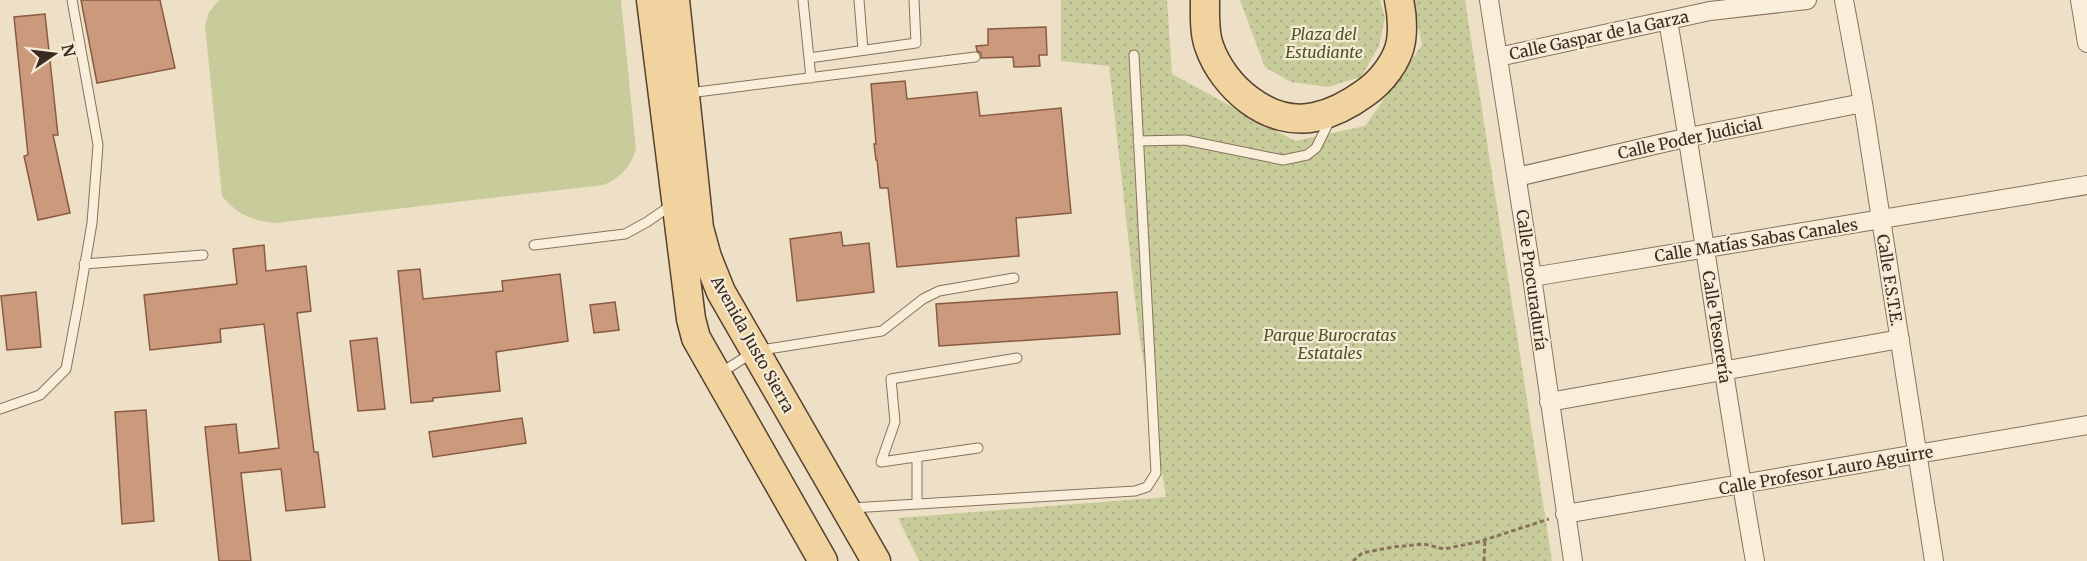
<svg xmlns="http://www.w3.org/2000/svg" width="2087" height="561" font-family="Merriweather,serif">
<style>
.park{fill:url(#park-dots)}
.pitch{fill:#c8cc9a}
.building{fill:#cb9a7d;stroke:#885b42;stroke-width:1.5}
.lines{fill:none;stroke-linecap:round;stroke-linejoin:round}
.service-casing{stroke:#89725c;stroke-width:11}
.minor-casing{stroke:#89725c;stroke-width:20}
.primary-casing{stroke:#574130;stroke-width:31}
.path{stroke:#89725c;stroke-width:3;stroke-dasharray:4.5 3;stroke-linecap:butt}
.service{stroke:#f8eeda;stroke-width:9}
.minor{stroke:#f8eeda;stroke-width:18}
.primary{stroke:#f0d39f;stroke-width:28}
.labels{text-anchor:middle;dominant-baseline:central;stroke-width:4.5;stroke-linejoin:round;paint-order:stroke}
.park-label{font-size:16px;font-style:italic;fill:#4b5526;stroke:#f5ebd6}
.street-label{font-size:16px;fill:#392b1f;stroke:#f5ebd6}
</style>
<defs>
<pattern id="park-dots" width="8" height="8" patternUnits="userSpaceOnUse" patternTransform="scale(1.5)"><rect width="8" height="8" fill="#c8cc9a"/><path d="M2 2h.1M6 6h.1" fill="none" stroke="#adaf84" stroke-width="1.8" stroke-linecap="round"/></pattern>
</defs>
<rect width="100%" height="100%" fill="#eee0c6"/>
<!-- park -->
<path class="park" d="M1061 0H1167L1172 74 1295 141 1365 126 1422 45 1413 0H1465L1552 561H919L898 518 1166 497 1139 334 1109 66 1061 61Z
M1240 0H1380L1385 18 1379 46 1361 77 1328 87 1291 82 1265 67Z"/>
<!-- pitch -->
<path class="pitch" d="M219 0H621L636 150C629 168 622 176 604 185L275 223C252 221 237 214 222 196L205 25 209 12Z"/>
<!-- building -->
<path class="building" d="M81 0H160L175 68 97 83Z
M45 14 58 135H53L70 213 38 220 24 156 28 155 14 17Z
M1046 27 1047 55H1039L1040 66 1014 67 1013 57 981 58V53L977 51 976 46 988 45V29Z
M905 81 907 99 977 92 980 116 1061 108 1071 213 1016 218 1019 256 897 267 888 188H880L877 160H876L874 144H876L871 84Z
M841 232 843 246 869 243 874 292 797 301 790 239Z
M264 245 266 271 306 266 311 311 297 313 314 452H318L325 507 286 511 281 469 241 473 251 561H219L205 427 236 424 239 453 279 448 264 324 220 329 221 342 150 350 144 295 237 284 233 249Z
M420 269 423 299 503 291 502 281 560 274 568 341 496 352 500 391 433 398V401L411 403 398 271Z
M36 292 41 347 7 350 1 296Z
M1117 292 1120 334 939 346 936 304Z
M615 302 619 330 594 333 590 305Z
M377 338 385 409 358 411 350 341Z
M146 410 154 521 122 524 115 412Z
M522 418 526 443 433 457 429 432Z"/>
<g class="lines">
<defs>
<path id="service" d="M803 0 811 78
M859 0 863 50
M809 58 916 43 914 0
M689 93 975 57
M1138 141 1185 140 1283 160 1307 155 1316 148 1330 120
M534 245 625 234 647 222 673 204
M84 264 203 255
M719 374 755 351 882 331 923 299 939 291 1014 278
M0 409 40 395 66 369 78 305 92 223 98 145 72 0
M978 448 881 462 895 422 891 379 1017 358
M917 504V457
M851 508 1135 491 1147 487 1156 473 1134 55"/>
<path id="minor" d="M1489 0 1532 277 1573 561
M1844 0 1863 103 1934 561
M2080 0 2087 43
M1668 21C1700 201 1723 381 1755 561
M1498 57 1710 11 1807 0
M1517 177 1689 137 1863 103
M1532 277 2087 185
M1549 402 1900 339
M1565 514 2087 425"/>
<path id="primary" d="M651 0 691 319 696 338 823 561
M675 0 699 228 707 257 721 292 876 561
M1205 0C1205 15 1204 32 1209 46 1223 87 1269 127 1315 117 1333 113 1350 104 1365 93 1381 82 1398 61 1401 41 1403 27 1402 14 1399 0"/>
</defs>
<!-- service casing -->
<use href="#service" class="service-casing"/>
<!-- minor casing -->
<use href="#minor" class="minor-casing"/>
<!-- primary casing -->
<use href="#primary" class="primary-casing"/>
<!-- path -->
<path class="path" d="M1353 561 1362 553 1393 547 1424 544 1444 549 1478 542 1549 519
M1484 561 1485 540"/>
<!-- service -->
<use href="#service" class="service"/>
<!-- minor -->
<use href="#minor" class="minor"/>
<!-- primary -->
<use href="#primary" class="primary"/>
</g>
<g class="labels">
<!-- park labels -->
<g class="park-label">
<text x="1324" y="34">Plaza del<tspan x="1324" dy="18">Estudiante</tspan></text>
<text x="1330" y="335">Parque Burocratas<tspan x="1330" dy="18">Estatales</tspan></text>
</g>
<!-- street labels -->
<g class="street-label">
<text transform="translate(1599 35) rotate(-12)">Calle Gaspar de la Garza</text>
<text transform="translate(1690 138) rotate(-12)">Calle Poder Judicial</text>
<text transform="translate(1756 240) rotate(-9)">Calle Matías Sabas Canales</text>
<text transform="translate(1532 280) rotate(82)">Calle Procuraduría</text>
<text transform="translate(1890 280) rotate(81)">Calle F.S.T.E.</text>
<text transform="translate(1717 327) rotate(81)">Calle Tesorería</text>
<text transform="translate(753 344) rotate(61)">Avenida Justo Sierra</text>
<text transform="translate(1826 470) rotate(-10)">Calle Profesor Lauro Aguirre</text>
</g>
</g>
<!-- north arrow -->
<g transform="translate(54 54) rotate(76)" stroke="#f5ebd6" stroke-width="4.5" paint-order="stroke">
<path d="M0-4.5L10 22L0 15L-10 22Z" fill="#392b1f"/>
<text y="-9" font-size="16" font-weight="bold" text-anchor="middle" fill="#392b1f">N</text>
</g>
</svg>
